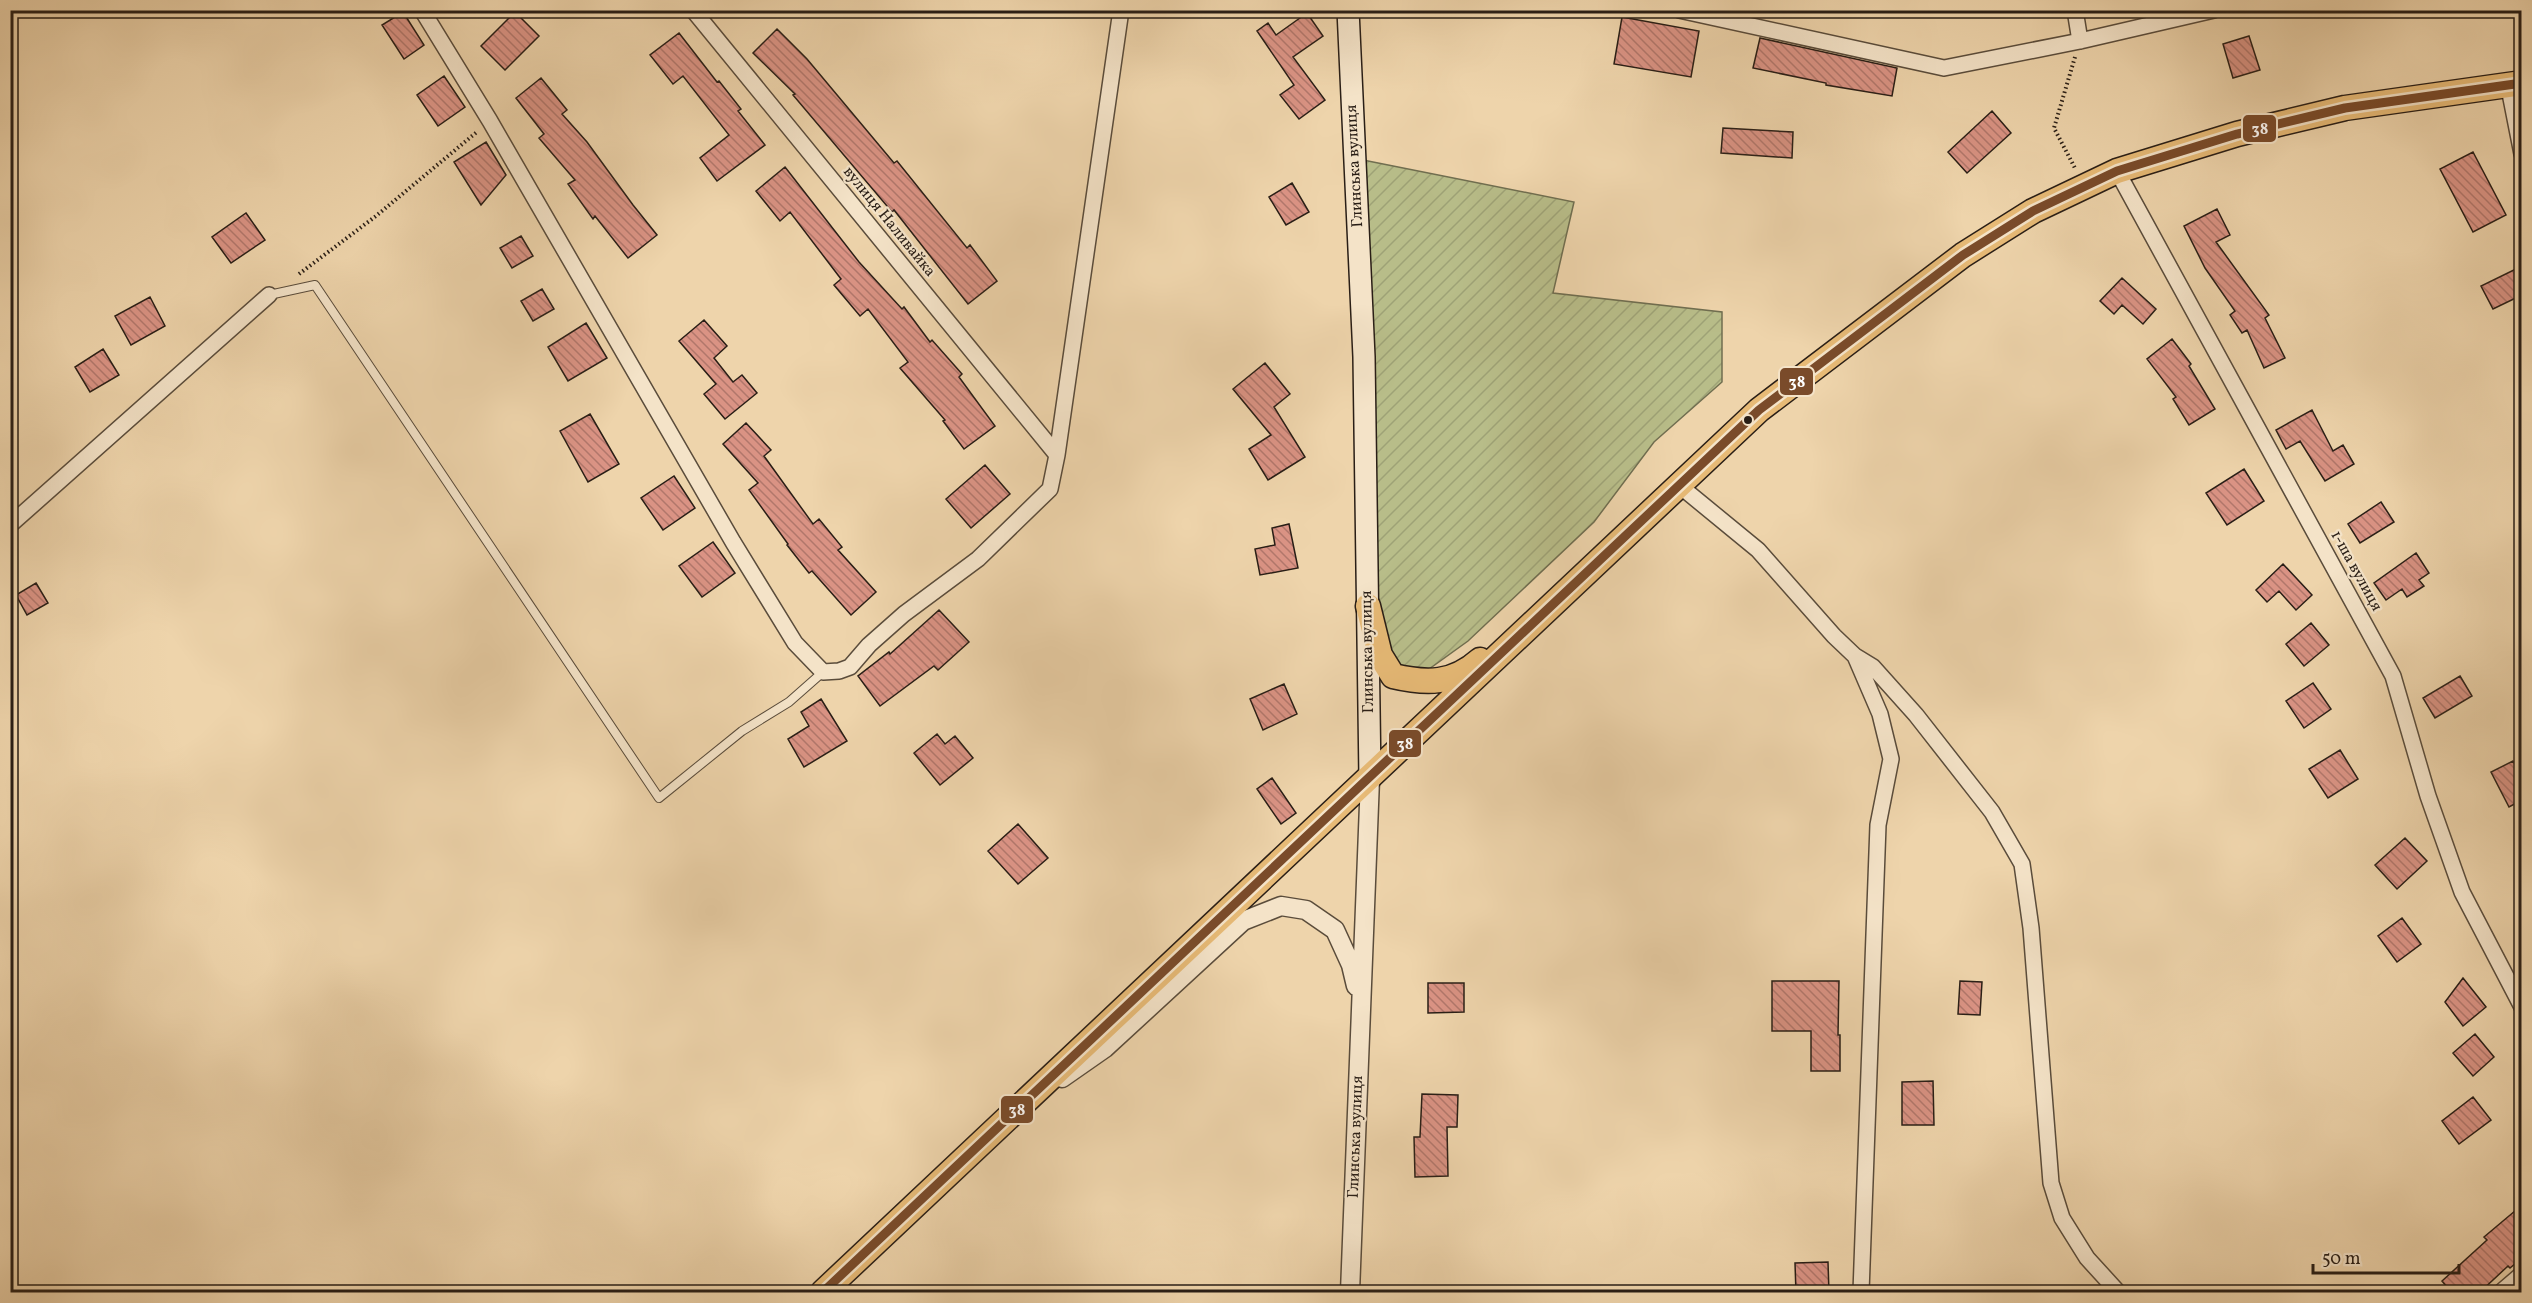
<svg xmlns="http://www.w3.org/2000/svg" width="2532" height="1303" font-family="Vollkorn,serif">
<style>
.garden{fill:url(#garden-furrows);stroke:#706e50;stroke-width:1.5}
.building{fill:url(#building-back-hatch);stroke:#291e16;stroke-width:1.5}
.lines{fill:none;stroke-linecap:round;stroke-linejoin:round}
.service-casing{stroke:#5a4c3b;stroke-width:10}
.minor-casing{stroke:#5a4c3b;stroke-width:18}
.tertiary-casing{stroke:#5a4c3b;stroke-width:21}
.secondary-casing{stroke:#291e16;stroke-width:24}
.primary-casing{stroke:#291e16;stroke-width:27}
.path{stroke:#291e16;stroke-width:4;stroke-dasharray:1.5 3;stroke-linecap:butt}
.service{stroke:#f4e3c8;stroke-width:8}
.minor{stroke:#f4e3c8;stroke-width:15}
.tertiary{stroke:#f4e3c8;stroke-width:18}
.secondary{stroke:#f4e3c8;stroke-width:21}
.primary{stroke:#e7ba76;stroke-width:24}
.bus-1-casing{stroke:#f4e3c8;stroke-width:14}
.bus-1{stroke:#7a4b2a;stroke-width:9}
.bus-dot{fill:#291e16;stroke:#f4e3c8;stroke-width:2}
.labels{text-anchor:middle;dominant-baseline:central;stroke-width:4.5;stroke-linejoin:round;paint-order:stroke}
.street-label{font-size:16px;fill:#291e16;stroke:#f4e3c8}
.line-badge{stroke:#f4e3c8;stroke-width:2}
.badge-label{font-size:16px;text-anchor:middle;font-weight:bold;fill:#fff}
</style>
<defs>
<pattern id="garden-furrows" width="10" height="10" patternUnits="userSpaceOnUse" patternTransform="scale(1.5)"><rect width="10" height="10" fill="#b8bd89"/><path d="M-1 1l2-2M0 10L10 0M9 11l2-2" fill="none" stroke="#9ea276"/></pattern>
<pattern id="building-back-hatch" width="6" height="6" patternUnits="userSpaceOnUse" patternTransform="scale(1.5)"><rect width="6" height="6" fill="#da9384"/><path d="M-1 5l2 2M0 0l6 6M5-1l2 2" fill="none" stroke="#b1776b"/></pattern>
</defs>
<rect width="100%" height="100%" fill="#eed4ab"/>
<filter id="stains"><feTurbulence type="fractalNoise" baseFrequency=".00333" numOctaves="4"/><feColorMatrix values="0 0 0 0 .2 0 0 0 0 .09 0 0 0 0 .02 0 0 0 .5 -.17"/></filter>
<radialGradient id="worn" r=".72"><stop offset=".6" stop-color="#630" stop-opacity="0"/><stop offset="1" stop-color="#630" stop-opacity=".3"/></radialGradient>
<!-- garden -->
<path class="garden" d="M1353 158 1574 202 1553 293 1722 312V382L1654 442 1594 522 1468 641 1429 669 1407 672 1381 665Z"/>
<!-- building -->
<path class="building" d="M403 12 424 45 404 59 382 25Z
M515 12 539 36 505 70 481 46Z
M1307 13 1323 36 1293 57 1325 100 1299 119 1280 95 1294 85 1257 31 1268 23 1276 35Z
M1622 17 1699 31 1691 77 1614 64Z
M777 29 807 59 894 163 897 161 967 248 970 245 997 281 968 304 894 210 892 212 793 95 795 94 753 53Z
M679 33 717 82 719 81 741 109 738 111 765 145 717 181 700 158 729 135 683 76 673 84 650 55Z
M2249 36 2260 70 2233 78 2223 44Z
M1760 38 1897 68 1892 96 1826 85V83L1753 68Z
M444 76 465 107 438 126 417 95Z
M541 78 567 110 562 114 587 142 633 205 657 235 628 258 595 216 593 219 568 184 575 180 539 138 544 134 516 98Z
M1992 111 2011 133 1967 173 1948 152Z
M1723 128 1793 132 1792 158 1721 153Z
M486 142 506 175 481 205 454 162Z
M2473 152 2506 215 2473 232 2440 169Z
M785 167 859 262 902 309 904 307 930 342 932 340 962 374 959 377 995 426 964 449 943 421 945 420 900 368 908 362 868 309 860 316 834 285 841 279 790 212 780 221 756 191Z
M1292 183 1309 212 1286 225 1269 197Z
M2217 209 2230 235 2216 242 2269 315 2265 318 2285 358 2264 368 2247 330 2242 333 2230 315 2235 311 2205 268 2184 226Z
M246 213 265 240 231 263 212 237Z
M521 236 533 256 512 268 500 248Z
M2522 266V295L2493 309 2481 286Z
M2122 278 2156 309 2143 324 2122 305 2114 314 2100 301Z
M542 289 554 309 533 321 521 301Z
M150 297 165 326 131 345 115 316Z
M704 320 727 346 714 358 733 382 742 375 757 393 725 419 704 394 716 384 679 341Z
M586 323 607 358 568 381 548 347Z
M2172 339 2191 364 2189 366 2215 409 2189 425 2173 399 2176 397 2147 359Z
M103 349 119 375 90 392 75 367Z
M1265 363 1290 394 1274 407 1305 457 1268 480 1249 449 1271 435 1233 389Z
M2312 410 2333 451 2343 445 2354 464 2325 481 2300 441 2286 449 2276 430Z
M590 414 619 464 588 482 560 431Z
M746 423 771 450 764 456 813 524 819 519 842 547 838 550 876 592 851 615 812 571 809 573 787 545 788 544 749 490 758 483 723 444Z
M985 465 1010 494 971 528 946 499Z
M2244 469 2264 501 2227 525 2206 493Z
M674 476 695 508 663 530 641 498Z
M2381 502 2394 522 2360 543 2348 524Z
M1289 524 1298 568 1260 575 1255 549 1275 545 1272 528Z
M713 542 735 573 702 597 679 566Z
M2416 553 2429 573 2419 580 2424 586 2407 597 2402 589 2386 600 2374 583Z
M2283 564 2312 595 2296 610 2279 591 2267 602 2256 590Z
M36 583 48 603 27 615 16 595Z
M939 610 969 642 938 670 934 666 880 706 858 676 889 652 890 654Z
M2311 623 2329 645 2304 666 2286 644Z
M2460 676 2472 696 2435 718 2423 698Z
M2313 683 2331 709 2304 728 2286 701Z
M1284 684 1297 714 1263 730 1250 699Z
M821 699 847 741 804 767 788 739 809 726 801 712Z
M937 734 945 744 955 736 973 758 940 785 914 753Z
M2340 750 2358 779 2328 798 2309 769Z
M2513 761 2522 777V800L2509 807 2491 772Z
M1272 778 1296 813 1281 824 1257 789Z
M1018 824 1048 858 1018 884 988 851Z
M2405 838 2427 861 2397 889 2375 865Z
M2402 918 2421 944 2397 962 2378 936Z
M2463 978 2486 1007 2463 1026 2445 1002Z
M1772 981H1839L1838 1035H1840V1071H1811V1031H1772Z
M1960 981 1982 982 1980 1015 1958 1014Z
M1428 983H1464V1012L1428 1013Z
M2475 1034 2494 1057 2473 1076 2453 1053Z
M1933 1081 1934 1125H1902V1082Z
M1422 1094 1458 1095 1457 1127H1447L1448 1176 1415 1177 1414 1137H1420Z
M2473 1097 2491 1120 2459 1144 2442 1121Z
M2522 1205V1258L2510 1268 2508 1266 2479 1293H2452L2442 1281 2487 1240 2484 1237Z
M1828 1262 1829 1293H1796L1795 1263Z"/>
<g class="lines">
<defs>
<path id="service" d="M269 295 315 285 659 798 742 731 789 702 823 672"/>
<path id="minor" d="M422 10 490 121 733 542 795 643 823 672 839 671 850 667 869 645 904 614 978 559 1050 489 1057 455 1121 10
M693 10 1057 455
M1679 10 1944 68 2080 41 2214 10
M2075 10 2080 41
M2508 83 2522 154
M2117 171 2393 676 2428 796 2462 892 2522 1007
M1680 486 1758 550 1834 636 1855 656 1880 714 1891 759 1878 825 1861 1292
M10 525 269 295
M1855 656 1873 667 1916 715 1992 812 2022 864 2031 928 2051 1183 2062 1218 2087 1258 2118 1292
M2501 1292 2522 1274"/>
<path id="tertiary" d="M1062 1078 1105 1048 1243 921 1281 906 1306 910 1335 930 1351 965 1356 986
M1350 1292 1370 779"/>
<path id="secondary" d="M1348 10 1364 357 1370 779"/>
<path id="primary" d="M1368 606 1380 655 1393 676C1427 684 1453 684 1480 660
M823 1292 1759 410 1963 255 2033 211 2117 171 2237 134 2345 108 2522 83"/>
</defs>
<!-- service casing -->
<use href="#service" class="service-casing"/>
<!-- minor casing -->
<use href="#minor" class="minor-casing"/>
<!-- tertiary casing -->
<use href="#tertiary" class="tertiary-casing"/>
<!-- secondary casing -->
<use href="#secondary" class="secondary-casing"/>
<!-- primary casing -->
<use href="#primary" class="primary-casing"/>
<!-- path -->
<path class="path" d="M2075 57 2054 128 2076 170
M299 274 376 216 478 131"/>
<!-- service -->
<use href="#service" class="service"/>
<!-- minor -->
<use href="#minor" class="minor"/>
<!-- tertiary -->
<use href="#tertiary" class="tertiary"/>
<!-- secondary -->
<use href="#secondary" class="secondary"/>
<!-- primary -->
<use href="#primary" class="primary"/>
<defs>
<path id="bus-1" d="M823 1292 1759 410 1963 255 2033 211 2117 171 2237 134 2345 108 2522 83"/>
</defs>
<!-- bus-1 casing -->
<use href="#bus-1" class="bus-1-casing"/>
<!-- bus-1 -->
<use href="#bus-1" class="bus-1"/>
</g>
<!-- markers -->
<circle class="bus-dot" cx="1748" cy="420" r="5"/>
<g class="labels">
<!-- street labels -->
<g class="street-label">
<text transform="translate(1355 166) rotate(-93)">Глинська вулиця</text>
<text transform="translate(889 222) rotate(51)">вулиця Наливайка</text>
<text transform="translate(2356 571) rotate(61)">1-ша вулиця</text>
<text transform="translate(1368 652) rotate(-91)">Глинська вулиця</text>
<text transform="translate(1356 1137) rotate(-88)">Глинська вулиця</text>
</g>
</g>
<g class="line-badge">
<rect x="2242" y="114" width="35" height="29" rx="6" fill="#7a4b2a"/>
<rect x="1779" y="367" width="35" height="29" rx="6" fill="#7a4b2a"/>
<rect x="1388" y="729" width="34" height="29" rx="6" fill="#7a4b2a"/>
<rect x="1000" y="1095" width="34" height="29" rx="6" fill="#7a4b2a"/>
</g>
<g class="badge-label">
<text x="2260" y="134">38</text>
<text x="1797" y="387">38</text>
<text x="1405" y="749">38</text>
<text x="1017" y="1115">38</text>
</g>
<!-- margin -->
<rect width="2532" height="1303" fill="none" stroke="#eed4ab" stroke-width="36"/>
<rect x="12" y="12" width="2508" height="1279" fill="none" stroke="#291e16" stroke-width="3"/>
<rect x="18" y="18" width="2496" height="1267" fill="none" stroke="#291e16" stroke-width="1.5"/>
<!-- scale -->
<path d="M2313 1264v9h146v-9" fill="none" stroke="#291e16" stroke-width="3"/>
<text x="2322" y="1264" font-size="18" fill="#291e16" stroke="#f4e3c8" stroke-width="4.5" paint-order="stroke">50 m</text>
<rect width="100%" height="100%" filter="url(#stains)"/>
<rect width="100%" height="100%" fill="url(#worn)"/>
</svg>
